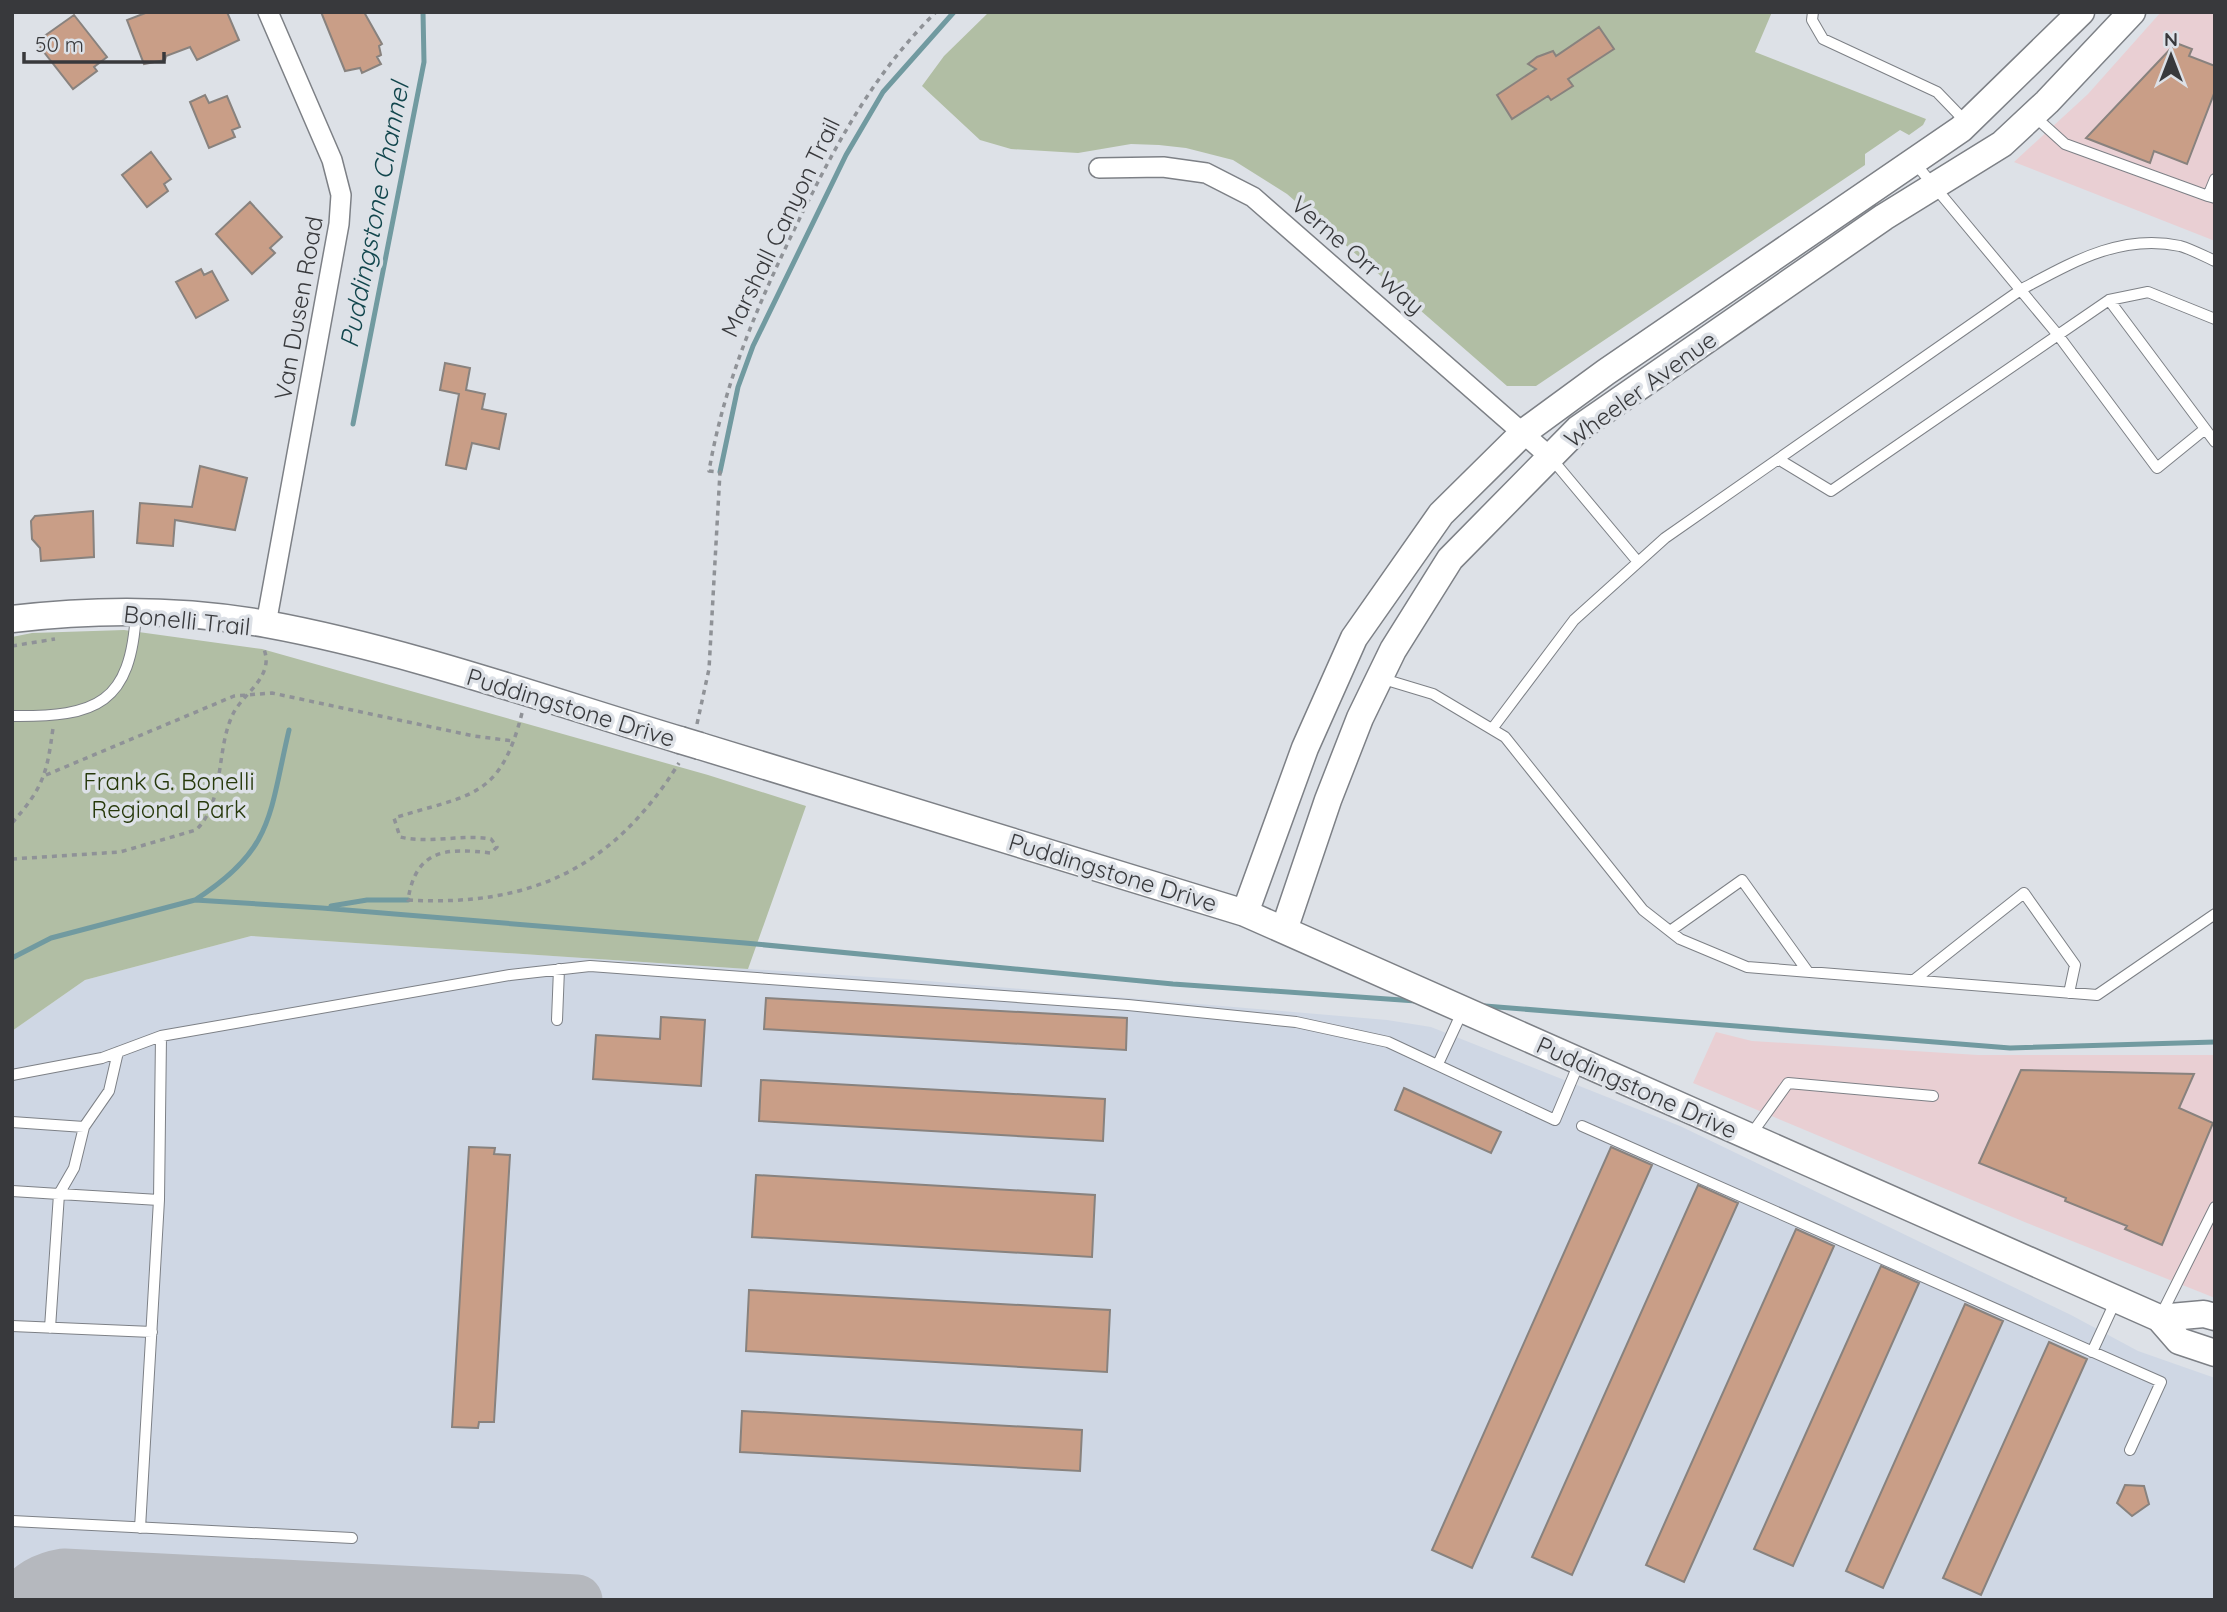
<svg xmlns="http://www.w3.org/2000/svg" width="2227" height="1612" font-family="Quicksand,sans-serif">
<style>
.industrial{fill:#e9cfd3}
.built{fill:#cfd7e4}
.green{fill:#b1bea4}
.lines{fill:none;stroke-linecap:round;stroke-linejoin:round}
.stream{stroke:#719aa0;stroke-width:5}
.taxiway{stroke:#b5b8be;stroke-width:51}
.building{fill:#c99e87;stroke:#88827e;stroke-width:2}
.lane-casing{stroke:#7d8086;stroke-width:12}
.street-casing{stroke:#7d8086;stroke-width:22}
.secondary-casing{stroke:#7d8086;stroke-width:29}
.path{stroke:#8f9297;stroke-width:3.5;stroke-dasharray:5 5;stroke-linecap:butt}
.lane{stroke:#fff;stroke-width:10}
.street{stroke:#fff;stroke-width:19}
.secondary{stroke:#fff;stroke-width:26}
.secondary-bridge-casing{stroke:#7d8086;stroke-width:29;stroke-linecap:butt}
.secondary-bridge{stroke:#fff;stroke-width:26}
.labels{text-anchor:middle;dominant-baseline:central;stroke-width:7;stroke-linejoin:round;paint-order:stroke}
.street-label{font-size:24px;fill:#38393c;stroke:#dde1e7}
.park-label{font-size:24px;fill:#27390b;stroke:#dde1e7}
.water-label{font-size:26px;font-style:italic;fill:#12464d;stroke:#dde1e7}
</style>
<rect width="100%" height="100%" fill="#dde1e7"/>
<!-- industrial -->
<path class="industrial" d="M2161 12H2215V241L2014 162 2088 94Z
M1716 1032 1752 1041 1978 1055H2215V1298L2027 1223 1693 1083Z"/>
<!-- built -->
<path class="built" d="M251 936 916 980 1387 1020 1431 1027 1680 1126 2071 1315 2138 1351 2215 1378V1600H12V1031L85 980Z"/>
<!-- green -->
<path class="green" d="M989 12H1772L1755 52 1926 119 1923 125 1909 135 1900 130 1865 154V165L1536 386H1507L1287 194 1233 160 1186 148 1159 145 1131 144 1078 153 1011 149 980 140 922 86 944 56Z
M124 630 262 649 708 775 806 806 748 969 251 936 85 980 12 1031V637L32 633Z"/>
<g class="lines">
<!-- stream -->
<path class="stream" d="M353 424 424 62 423 12
M720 472 738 387 753 346 846 155 883 92 954 12
M195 900C274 850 269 815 289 730
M331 906 367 900H408
M12 958 51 938 195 900 322 908 745 943 1173 984 1416 1001
M1485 1006 2010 1048 2215 1042"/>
<!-- taxiway -->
<path class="taxiway" d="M20 1600C30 1584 46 1577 64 1574L577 1600"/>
</g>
<!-- building -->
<path class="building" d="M148 12H227L239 40 197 60 190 47 166 56 165 60 144 64 127 20Z
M321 12H364L382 44 379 46 381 55 377 57 381 64 362 73 360 68 345 71Z
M74 15 107 57 94 67 97 71 73 89 36 42Z
M1599 27 1614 49 1568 79 1573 86 1551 100 1548 96 1512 119 1497 95 1536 69 1528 64 1537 57 1553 51 1556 56Z
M2176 43 2192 49 2189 56 2215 66V91L2187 164 2154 151 2150 163 2086 138Z
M205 95 209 103 227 96 240 127 232 130 235 137 209 148 190 102Z
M151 152 171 179 164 184 168 191 147 207 122 175Z
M250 202 282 237 270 248 275 253 252 274 216 234Z
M201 269 204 275 212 271 228 300 196 318 176 282Z
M445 363 470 368 466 390 485 394 482 409 506 414 499 449 472 443 466 469 446 465 459 394 440 390Z
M200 466 247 478 235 530 175 520 173 546 137 543 140 503 192 507Z
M93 511 94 557 41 561 40 548 32 539 31 521 35 516Z
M766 998 1127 1018 1126 1050 764 1029Z
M661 1017 705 1020 701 1086 593 1079 596 1035 660 1039Z
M2021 1070 2194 1074 2179 1108 2213 1123 2162 1245 2125 1229 2127 1226 2065 1201 2066 1198 1979 1163Z
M761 1080 1105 1099 1103 1141 759 1121Z
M1404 1088 1501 1132 1491 1153 1395 1110Z
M469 1147 495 1148 494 1154 510 1155 494 1422H479L478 1428 452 1427Z
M1611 1147 1652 1165 1472 1568 1432 1550Z
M756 1175 1095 1195 1092 1257 752 1237Z
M1698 1185 1738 1203 1572 1575 1532 1557Z
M1796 1229 1834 1246 1684 1582 1646 1565Z
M1881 1266 1919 1283 1793 1566 1754 1549Z
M749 1290 1110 1310 1107 1372 746 1351Z
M1965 1304 2003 1321 1883 1588 1846 1571Z
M2049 1342 2087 1359 1981 1595 1943 1578Z
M742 1411 1082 1430 1080 1471 740 1452Z
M2125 1485 2144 1486 2149 1504 2132 1516 2117 1503Z"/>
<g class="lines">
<defs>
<path id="lane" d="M1813 12 1812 20 1823 39 1937 92 1967 123
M2033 115 2065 144 2208 196
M1914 162 2058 335 2157 468 2205 429
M2215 179 2208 196 2215 198
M2109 300 2215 442
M1551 458 1638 562
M1778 459 1831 491 2109 300 2148 292 2215 319
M1380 678 1433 694 1505 737 1643 910 1680 939 1747 967 2097 995 2215 914
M12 716C97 717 131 704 136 612
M1492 729 1574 620 1665 538 2022 289C2071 263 2121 233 2180 246 2191 249 2204 256 2215 261
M1670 931 1742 880 1808 972
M1914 980 2024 893 2075 965 2069 993
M557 1020 559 969
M1438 1064 1463 1010
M12 1075 102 1058 161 1036 510 975 590 966 1128 1005 1296 1022 1388 1042 1555 1120 1579 1063
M12 1122 84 1127 109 1091 118 1052
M1582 1126 2161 1382 2130 1450
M1750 1136 1788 1083 1933 1096
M12 1191 59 1194 74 1168 84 1127
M2161 1315 2215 1207
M12 1326 152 1332
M50 1328 59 1194 159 1200
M2092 1352 2115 1302
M12 1521 352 1538
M140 1528 159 1200 161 1036"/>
<path id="street" d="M1099 168 1163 167 1206 173 1253 197 1550 457
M266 624 339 224 341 195 332 160 268 12"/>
<path id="secondary" d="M12 619C96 609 183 609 266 624 403 649 547 700 680 740
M700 746 1245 913 2159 1318 2179 1341 2215 1353
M1245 913 1305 748 1354 638 1441 514 1524 432 1606 372 1961 129 2081 12
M1284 930 1328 800 1360 718 1393 650 1450 559 1578 429 1884 217 2002 144 2047 102 2132 12
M2159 1318 2204 1314 2215 1317"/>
</defs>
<!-- lane casing -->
<use href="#lane" class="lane-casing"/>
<!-- street casing -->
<use href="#street" class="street-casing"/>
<!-- secondary casing -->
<use href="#secondary" class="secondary-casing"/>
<!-- path -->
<path class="path" d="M12 646 55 639
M522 713C500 800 470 794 394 818L400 837C429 844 461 834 491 839L497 847 491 853C447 848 416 848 408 900 530 907 613 869 679 763
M697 724 709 669 720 472 709 471C724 384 756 309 794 230 833 150 871 76 936 12
M46 775 234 696 272 693 474 736 513 741
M12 823C43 788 47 774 53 728
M12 859 120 852 196 830C226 801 215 748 234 712 245 692 276 675 263 647"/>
<!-- lane -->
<use href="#lane" class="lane"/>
<!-- street -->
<use href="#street" class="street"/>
<!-- secondary -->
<use href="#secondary" class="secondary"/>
<defs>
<path id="secondary-bridge" d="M680 740 700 746"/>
</defs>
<!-- secondary-bridge casing -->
<use href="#secondary-bridge" class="secondary-bridge-casing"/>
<!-- secondary-bridge -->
<use href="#secondary-bridge" class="secondary-bridge"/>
</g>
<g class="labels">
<!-- street labels -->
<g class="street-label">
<text transform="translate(780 227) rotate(-64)">Marshall Canyon Trail</text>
<text transform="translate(1358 255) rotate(41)">Verne Orr Way</text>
<text transform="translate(298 308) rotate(-80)">Van Dusen Road</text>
<text transform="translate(1640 389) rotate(-36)">Wheeler Avenue</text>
<text transform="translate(187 620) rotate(6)">Bonelli Trail</text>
<text transform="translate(571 707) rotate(17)">Puddingstone Drive</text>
<text transform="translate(1113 872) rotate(17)">Puddingstone Drive</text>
<text transform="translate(1637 1087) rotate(24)">Puddingstone Drive</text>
</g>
<!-- park labels -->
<g class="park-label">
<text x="169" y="781">Frank G. Bonelli<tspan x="169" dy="28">Regional Park</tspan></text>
</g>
<!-- water labels -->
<g class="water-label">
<text transform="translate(374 215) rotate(-79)">Puddingstone Channel</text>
</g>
</g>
<!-- border -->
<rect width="2227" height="1612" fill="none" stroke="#38393c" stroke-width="28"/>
<!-- north arrow -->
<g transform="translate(2171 56)" stroke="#dde1e7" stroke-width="5" paint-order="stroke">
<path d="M0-5L12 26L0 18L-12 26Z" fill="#38393c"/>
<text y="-10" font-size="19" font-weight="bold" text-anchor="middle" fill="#38393c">N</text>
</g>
<!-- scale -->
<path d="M24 52v10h140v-10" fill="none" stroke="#38393c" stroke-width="3.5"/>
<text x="35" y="52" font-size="21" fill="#38393c" stroke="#dde1e7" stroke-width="5" paint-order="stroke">50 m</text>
</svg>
